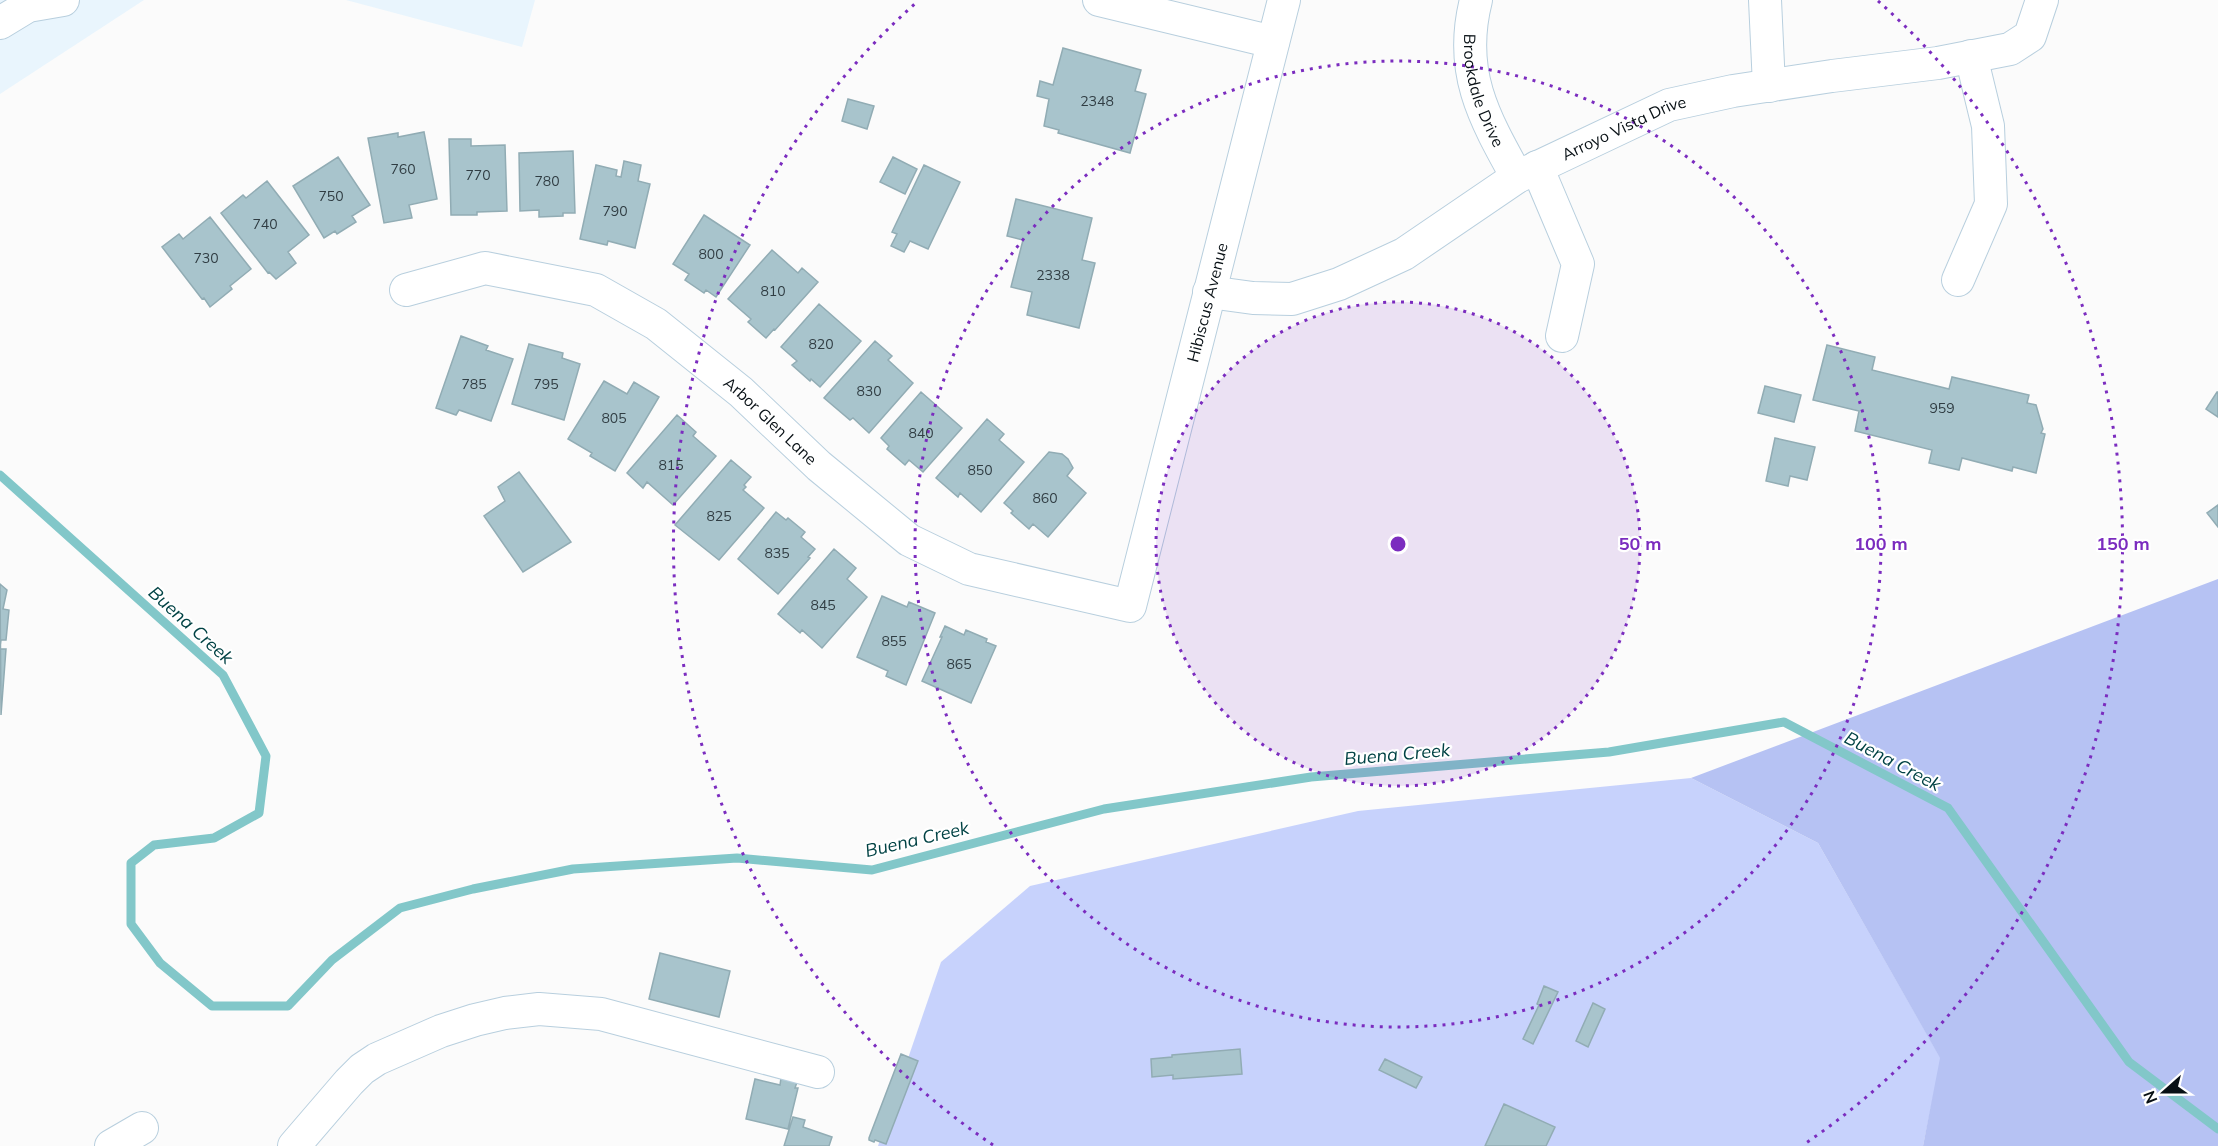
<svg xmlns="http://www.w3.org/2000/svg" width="2218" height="1146" font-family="Mulish,sans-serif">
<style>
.built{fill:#e9f5fd}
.green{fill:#c7d2fc}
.forest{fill:#b6c2f3}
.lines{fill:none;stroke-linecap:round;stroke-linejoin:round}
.stream{stroke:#82c7c9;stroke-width:9}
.building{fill:#a8c4cc;stroke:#91acb4;stroke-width:1.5}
.minor-casing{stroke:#b8cfde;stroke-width:34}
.minor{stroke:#fff;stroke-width:32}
.ring{fill:none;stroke:#7b2cbf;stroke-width:3;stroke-dasharray:3 6}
.labels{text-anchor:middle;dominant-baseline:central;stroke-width:4.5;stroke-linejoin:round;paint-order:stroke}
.number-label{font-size:14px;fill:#303d43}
.street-label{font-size:16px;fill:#081015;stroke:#fff}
.water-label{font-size:18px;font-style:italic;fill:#004244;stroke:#fff}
.centre{fill:#7b2cbf;stroke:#fff;stroke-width:3}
.ring-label{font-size:18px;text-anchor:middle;font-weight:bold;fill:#7b2cbf;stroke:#fff;stroke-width:4.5;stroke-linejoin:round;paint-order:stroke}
</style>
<rect width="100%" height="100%" fill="#fbfbfb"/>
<!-- built -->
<path class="built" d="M0 0H144L0 94Z
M346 0H535L522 47Z"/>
<!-- green -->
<path class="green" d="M1691 778 1818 843 1941 1059 1923 1146H878L941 962 1030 886 1358 811Z"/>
<!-- forest -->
<path class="forest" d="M2218 579V1146H1923L1940 1058 1818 843 1691 778Z"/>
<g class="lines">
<!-- stream -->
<path class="stream" d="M0 475 223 675 266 756 259 813 214 838 154 845 131 863V924L160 963 212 1006H288L332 960 400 908 473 889 573 869 737 858 872 870 1104 809 1311 777 1609 752 1784 722 1948 808 2129 1062 2218 1129"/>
</g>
<!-- building -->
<path class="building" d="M1063 48 1141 70 1135 91 1146 94 1130 153 1058 133 1059 130 1044 126 1049 99 1037 96 1040 81 1053 85Z
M848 99 874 106 867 129 842 121Z
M424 132 437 199 409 205 412 218 384 223 368 138 398 133V137Z
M449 139H471V146L505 145 507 211 477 212V215H451Z
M573 151 575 213H563V216L539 217V210L520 211 519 153Z
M338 157 370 205 352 216 356 222 337 234 335 231 324 238 293 186Z
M893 157 917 169 905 194 880 182Z
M624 161 641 165 638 181 650 184 635 248 608 241 607 245 580 239 596 165 617 170 616 176 621 177Z
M924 165 960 182 928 249 910 241 904 252 891 246 897 234 892 232Z
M267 181 309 235 288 252 296 263 276 279 269 272 268 273 221 213 243 195 246 198Z
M1016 199 1092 218 1082 260 1095 263 1079 328 1027 315 1032 292 1011 287 1023 240 1007 236Z
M704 215 750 245 716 297 706 290 704 293 685 280 689 274 673 264Z
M210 217 251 269 230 286 232 289 210 307 204 298 202 299 162 247 179 234 183 239Z
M772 250 798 273 802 268 818 282 775 330 774 329 766 338 748 322 751 319 728 299Z
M819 304 861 341 820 387 811 379 810 381 792 365 797 361 781 347Z
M461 336 488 346 486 350 513 359 491 421 459 410 456 415 436 408Z
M875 341 892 356 888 360 913 383 869 433 853 418 850 420 824 398Z
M529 344 563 353 562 358 580 364 564 420 512 404Z
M1827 345 1875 357 1872 370 1949 389 1952 377 2029 395 2027 403 2036 405 2043 429 2041 433 2045 434 2036 473 2013 467 2012 471 1962 458 1959 470 1929 463 1932 450 1855 431 1859 411 1813 400Z
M604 381 627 394 634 382 659 397 615 471 590 456 592 453 568 439Z
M1765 386 1801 395 1794 422 1758 413Z
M921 392 962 428 923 472 909 460 905 465 887 449 889 446 881 438Z
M2217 392H2218V417L2206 409Z
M677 415 696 432 693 436 716 456 673 505 647 482 643 488 627 473Z
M987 419 1004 434 999 440 1024 462 981 512 960 493 958 497 936 478Z
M1775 438 1815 447 1807 480 1790 476 1788 486 1766 481Z
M1049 452 1062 454 1068 459 1073 468 1067 476 1086 493 1048 537 1033 524 1029 529 1011 513 1013 511 1004 503Z
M731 460 751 477 744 485 746 487 743 490 764 508 719 560 675 525Z
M519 472 571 542 523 572 484 516 505 501 498 487Z
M2218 505V527L2207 513Z
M776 512 786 520 788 518 805 532 801 537 815 549 808 557 810 558 778 594 738 559Z
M834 549 856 568 847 579 867 597 822 648 802 630 800 633 778 614Z
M0 584 7 590 3 609 9 610 6 640H1L0 649H6L1 715Z
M882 596 907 607 909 602 935 613 906 685 886 676 888 671 857 657Z
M945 626 964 635 966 630 987 639 986 642 996 646 971 703 922 681 942 637H940Z
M660 953 730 971 719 1017 649 999Z
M1544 986 1558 992 1533 1044 1523 1039 1539 1005 1537 1004Z
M1593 1003 1605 1009 1588 1047 1576 1041Z
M1240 1049 1242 1074 1173 1079V1075L1152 1077 1151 1059 1172 1057V1055Z
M901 1054 918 1061 886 1144 875 1140 874 1142 869 1140V1138Z
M1385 1059 1422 1077 1416 1088 1379 1070Z
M781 1078 797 1082 795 1088H798L788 1129 746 1119 755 1079 780 1085Z
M1504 1104 1555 1127 1546 1146H1485Z
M793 1117 805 1120 803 1127 832 1137 829 1146H784Z"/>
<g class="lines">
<defs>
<g id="minor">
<path d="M1099 0 1273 42"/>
<path id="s1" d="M1476 0C1458 71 1483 116 1517 177"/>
<path d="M1765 0 1769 86"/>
<path d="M0 23 28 6 63 0"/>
<path d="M1537 167 1578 264 1562 336"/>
<path d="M1958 280 1991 204 1988 126 1971 56"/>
<path id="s2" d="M406 290 485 268 596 290 656 324 741 392 819 466 909 540 969 569 1130 606 1284 0"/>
<path id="s3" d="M1209 292 1253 298 1292 299 1339 284 1404 254 1517 177 1669 105 1733 91 1832 76 1938 63 2010 49 2030 36 2042 0"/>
<path d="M111 1146 142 1128"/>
<path d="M294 1146 349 1082 362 1069 377 1059 441 1031 475 1020 505 1013 539 1009 601 1014 818 1072"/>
</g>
</defs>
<!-- minor casing -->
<use href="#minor" class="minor-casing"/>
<!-- minor -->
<use href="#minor" class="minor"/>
</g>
<!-- distance rings -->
<circle cx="1398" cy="544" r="242" fill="#7b2cbf" fill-opacity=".12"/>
<g class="ring">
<circle cx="1398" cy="544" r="242"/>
<circle cx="1398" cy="544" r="483"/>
<path d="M993 1145A725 725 0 0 1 918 1M1878 1A725 725 0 0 1 1803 1145"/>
</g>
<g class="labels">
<!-- number labels -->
<g class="number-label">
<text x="1097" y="101">2348</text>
<text x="403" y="169">760</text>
<text x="478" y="175">770</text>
<text x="547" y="181">780</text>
<text x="331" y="196">750</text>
<text x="615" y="211">790</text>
<text x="265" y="224">740</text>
<text x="711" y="254">800</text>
<text x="206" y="258">730</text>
<text x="1053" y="275">2338</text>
<text x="773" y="291">810</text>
<text x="821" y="344">820</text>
<text x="474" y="384">785</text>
<text x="546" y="384">795</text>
<text x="869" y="391">830</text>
<text x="1942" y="408">959</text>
<text x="614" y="418">805</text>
<text x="921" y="433">840</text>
<text x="671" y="465">815</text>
<text x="980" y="470">850</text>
<text x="1045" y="498">860</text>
<text x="719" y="516">825</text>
<text x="777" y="553">835</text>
<text x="823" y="605">845</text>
<text x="894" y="641">855</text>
<text x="959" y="664">865</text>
</g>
<!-- street labels -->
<g class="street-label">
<text stroke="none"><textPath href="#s1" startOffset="93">Brookdale Drive</textPath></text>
<text stroke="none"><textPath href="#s3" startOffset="459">Arroyo Vista Drive</textPath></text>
<text stroke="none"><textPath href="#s2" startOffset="1142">Hibiscus Avenue</textPath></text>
<text stroke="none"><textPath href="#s2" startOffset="414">Arbor Glen Lane</textPath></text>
</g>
<!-- water labels -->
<g class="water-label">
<text transform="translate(191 625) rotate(42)">Buena Creek</text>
<text transform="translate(1397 754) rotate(-5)">Buena Creek</text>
<text transform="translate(1893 761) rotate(28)">Buena Creek</text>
<text transform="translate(917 839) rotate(-13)">Buena Creek</text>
</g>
</g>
<circle cx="1398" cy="544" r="9" class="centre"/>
<g class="ring-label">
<text x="1640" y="550">50 m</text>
<text x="1881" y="550">100 m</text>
<text x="2123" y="550">150 m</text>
</g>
<!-- north arrow -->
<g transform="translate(2164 1092) rotate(249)" stroke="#ffffff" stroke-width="4.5" paint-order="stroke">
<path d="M0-4.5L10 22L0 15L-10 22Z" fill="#081015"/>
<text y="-9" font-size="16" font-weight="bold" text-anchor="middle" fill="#081015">N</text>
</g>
</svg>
